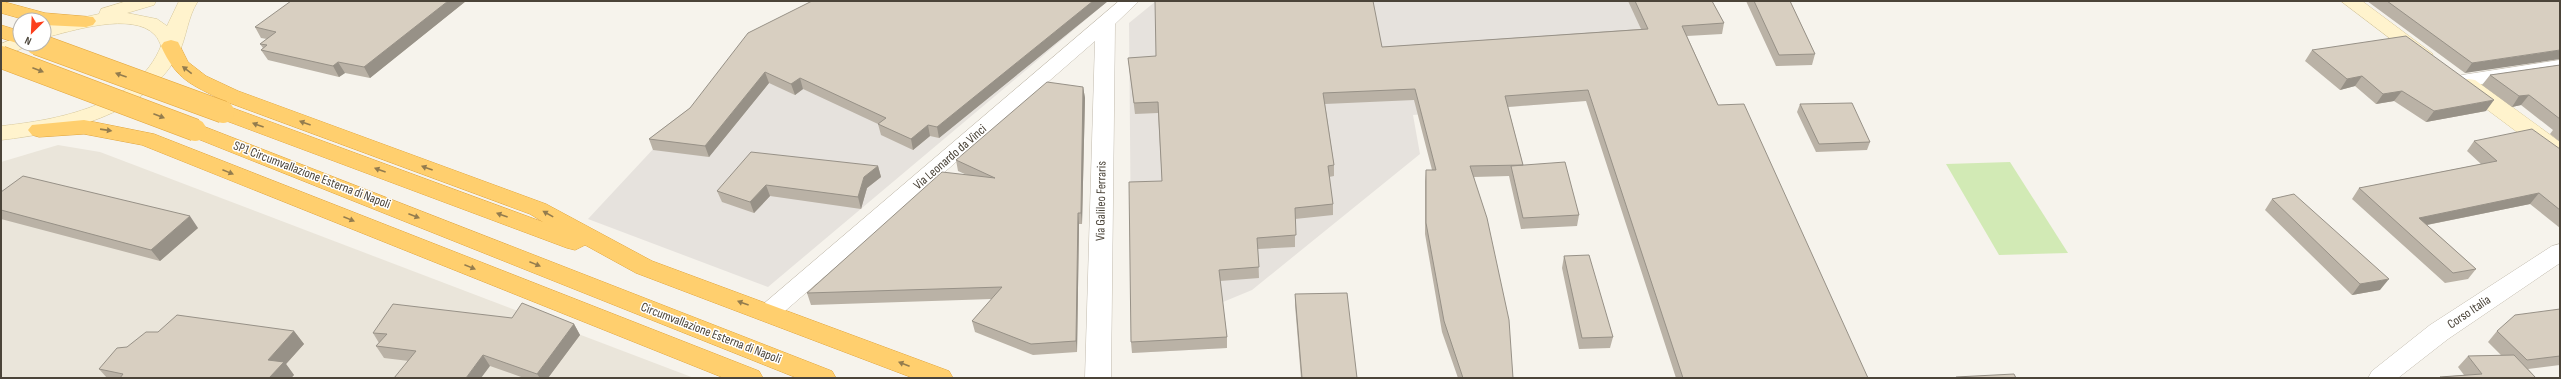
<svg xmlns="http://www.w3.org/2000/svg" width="2561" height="379" font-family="'Sofia Sans Condensed',sans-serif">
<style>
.residential{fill:#eae5da}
.industrial{fill:#e6e2dd}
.green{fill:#d2eab5}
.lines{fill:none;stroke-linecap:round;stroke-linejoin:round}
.street-casing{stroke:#c2bbae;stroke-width:1}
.secondary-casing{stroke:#d6c79b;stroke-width:1}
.highway-casing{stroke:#e0a43c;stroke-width:1}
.street{fill:#fff;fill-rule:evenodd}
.secondary{fill:#fff3cd;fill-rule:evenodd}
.highway{fill:#ffcf6e;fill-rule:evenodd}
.highway-bridge-casing{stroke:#e0a43c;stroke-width:23;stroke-linecap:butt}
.highway-bridge{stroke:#ffcf6e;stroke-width:22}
.wall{fill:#bab2a6}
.shaded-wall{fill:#979187}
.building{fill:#d8cfc1;stroke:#979187}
.oneway{fill:#937c4e}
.labels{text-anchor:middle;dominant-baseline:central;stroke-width:3;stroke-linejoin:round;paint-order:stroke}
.street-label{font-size:13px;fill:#4b4439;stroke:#fff}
</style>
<rect width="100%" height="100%" fill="#f6f3ec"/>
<!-- residential -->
<path class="residential" d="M58 145 100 152 694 378H1V162Z"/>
<!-- industrial -->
<path class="industrial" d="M836 1H1108L768 287 588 219 751 44Z
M1156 1H1663L1704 91 1413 115 1420 154 1252 290 1223 302 1227 348 1132 353 1129 23Z"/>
<!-- green -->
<path class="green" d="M2010 162 2068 253 1999 255 1946 164Z"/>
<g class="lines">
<defs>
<path id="street" d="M1119 1H1139L1115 24 1111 378H1085L1095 41 777 318 769 321 761 318 757 312 761 306Z
M2560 60V72L2462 87 2455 85 2452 81 2455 77 2462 75Z
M2560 244V263L2448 339 2398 378H2368L2372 371 2430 325 2552 246Z"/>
<path id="secondary" d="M127 1H156L154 5 127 13 157 19 167 26 179 1H198C187 18 187 37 178 55 142 117 67 132 1 140V126C57 120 137 106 161 46 160 43 158 38 155 35 133 11 71 31 44 38V26L99 14 101 9Z
M2341 1H2362L2433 54 2430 58H2416Z
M20 36V44H28L27 46 1 58V44Z
M2468 79 2475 80 2560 142V160L2552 158 2461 90 2458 85 2461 80Z"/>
<path id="highway" d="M1 1 45 13 93 17 96 21 93 25 86 27 44 25V20H26L1 13Z
M1 25 20 31V44L1 38Z
M171 40 178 42 188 62 206 76 238 91 546 204 652 261 949 371 953 378H913L636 273 585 245 575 250 567 248 216 117 213 112 216 107 223 105 230 107 543 222 530 214 224 101C191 84 177 81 161 46L164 42Z
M84 120 154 134 759 371 763 378H724L142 145 84 134 39 137 32 135 28 130 32 125Z
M195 123 832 371 836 378H797L188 135 184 130 188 125Z"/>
</defs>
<!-- street casing -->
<use href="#street" class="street-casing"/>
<!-- secondary casing -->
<use href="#secondary" class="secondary-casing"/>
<!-- highway casing -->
<use href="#highway" class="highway-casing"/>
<!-- street -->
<use href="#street" class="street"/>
<!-- secondary -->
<use href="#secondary" class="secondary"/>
<!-- highway -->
<use href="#highway" class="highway"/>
<defs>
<path id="highway-bridge" d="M37 44 223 112
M1 57 195 130"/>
</defs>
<!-- highway-bridge casing -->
<use href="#highway-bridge" class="highway-bridge-casing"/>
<!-- highway-bridge -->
<use href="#highway-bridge" class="highway-bridge"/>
</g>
<!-- wall -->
<path class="wall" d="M466 1 370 78 345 73 339 77 268 60 261 50 263 48 260 44 267 39 261 38 255 27Z
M812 1H1108L939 138 930 136 913 150 881 135 878 124 803 89 795 95 769 83 709 157 653 150 649 139 690 108Z
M1628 1H1712L1724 23 1722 34 1687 36 1718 105 1868 378H1676L1586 101 1508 107 1523 165 1579 215 1577 226 1521 229 1509 176 1474 177 1513 378H1458L1442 332 1425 234V181L1426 170H1432L1414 100 1325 104 1334 165V176L1329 177 1333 204V215L1295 219V247L1258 249 1259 278 1220 281 1227 337V348L1132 353 1131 342 1162 181 1158 113 1135 114 1128 58 1382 47 1641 29Z
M1746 1H1790L1815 54 1812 65 1776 66Z
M2367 1H2560L2465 73Z
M2312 50 2486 111 2426 122 2394 101 2376 104 2355 86 2340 90 2305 61Z
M2560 65V142L2550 134 2553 130 2521 105 2512 107 2482 85 2490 75Z
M1083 87 1085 98 1082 224H1079L1077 352 1033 355 975 332 972 321 992 299 811 305 807 293 967 175 958 171 956 160Z
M1800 104 1870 142 1867 150 1816 152 1797 112Z
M2474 141 2560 149V228L2530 204 2427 225 2476 269 2468 279 2445 283 2352 199 2359 188 2481 164 2467 151Z
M878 166 881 177 867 188 861 209 770 196 754 213 722 202 717 191Z
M1 192 198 228 160 261 1 219Z
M2272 199 2380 290 2352 295 2265 210Z
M1564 256 1613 337 1610 348 1579 349 1562 268Z
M1295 294 1357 378H1301L1295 305Z
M2560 309V365L2528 369 2536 378H2439L2440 377 2464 375 2458 367 2468 356 2501 355 2488 342 2497 331Z
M512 318 574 324 580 335 548 378H524L490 366 409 361 384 358 376 346 379 343 373 333Z
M294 331 304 344 286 364 294 375 291 378H107L99 369 127 347 158 332Z"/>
<!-- shaded-wall -->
<path class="shaded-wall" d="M448 1H466L370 78 364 67Z
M1093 1H1108L939 138 937 127Z
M2560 50V59L2465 73 2472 63Z
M338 62 345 73 339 77 333 66Z
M765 72 769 83 709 157 705 146Z
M2362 76 2355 86 2340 90 2347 79Z
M800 78 803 89 795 95 791 84Z
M1083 87 1085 98 1082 224 1081 213Z
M2402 91 2394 101 2376 104 2383 94Z
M2529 95 2521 105 2512 107 2519 96Z
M2494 100 2486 111 2426 122 2434 111Z
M928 125 930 136 913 150 911 139Z
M878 166 881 177 867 188 861 209 858 197 864 177Z
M766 185 770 196 754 213 750 202Z
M2539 193 2530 204 2411 228 2419 218Z
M1078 213 1079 224 1077 352 1076 341Z
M190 216 198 228 160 261 151 250Z
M2389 279 2380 290 2352 295 2360 284Z
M574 324 580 335 548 378H540L537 374Z
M294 331 304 344 286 364 294 375 291 378H269L268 360Z
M483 355 490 366 481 378H466Z"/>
<!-- building -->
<path class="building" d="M291 1H448L364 67 338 62 333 66 261 50 267 45 260 44 276 32 255 27Z
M812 1H1093L937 127 928 125 911 139 878 124 886 118 800 78 791 84 765 72 705 146 649 139 690 108 748 33Z
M1155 1H1373L1382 47 1648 29 1635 1H1712L1724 23 1682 26 1718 105 1744 104 1868 378H1683L1588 90 1505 96 1523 165 1470 166 1487 218 1509 320 1513 378H1463L1444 321 1426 223V170H1436L1415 89 1323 93 1334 165 1328 166 1333 204 1295 208 1296 235 1257 238 1259 267 1219 270 1227 337 1131 342 1129 182 1162 181 1158 102 1134 103 1128 58 1156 56Z
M1754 1H1790L1815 54 1779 55Z
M2387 1H2560V50L2472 63Z
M2406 36 2494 100 2434 111 2402 91 2383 94 2362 76 2347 79 2312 50Z
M2560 65V119L2529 95 2519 96 2490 75Z
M1047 82 1083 87 1081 213H1078L1076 341 1031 344 972 321 1002 287 807 293 942 172 995 178 956 160Z
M1852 103 1870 142 1819 144 1800 104Z
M2532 129 2560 149V210L2539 193 2419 218 2476 269 2453 273 2359 188 2497 161 2474 141Z
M751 152 878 166 864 177 858 197 766 185 750 202 717 191Z
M1565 162 1579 215 1523 218 1511 166Z
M23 176 190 216 151 250 1 210V192Z
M2294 194 2389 279 2360 284 2272 199Z
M1589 255 1613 337 1582 338 1564 256Z
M1347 293 1357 378H1302L1295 294Z
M522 303 574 324 537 374 483 355 466 378H394L416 351 376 346 387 334 373 333 393 304 512 318Z
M2560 309V356L2527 360 2497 331 2515 315Z
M177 315 294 331 268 360 284 362 269 378H120L123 374 99 369 117 348 127 347 146 332H158Z
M2514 355 2536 378H2442L2440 377 2482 374 2468 356Z
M2014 374 2016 378H1956V377Z"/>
<!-- one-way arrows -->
<defs><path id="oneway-solid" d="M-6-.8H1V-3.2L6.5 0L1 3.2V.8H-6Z"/></defs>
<g class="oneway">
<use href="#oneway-solid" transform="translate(38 70) rotate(21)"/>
<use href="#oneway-solid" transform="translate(187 70) rotate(-142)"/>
<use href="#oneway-solid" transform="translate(121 75) rotate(-160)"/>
<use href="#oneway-solid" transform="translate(159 116) rotate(21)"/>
<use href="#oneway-solid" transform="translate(305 123) rotate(-160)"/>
<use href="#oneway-solid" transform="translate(258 125) rotate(-160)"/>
<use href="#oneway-solid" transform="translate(106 130) rotate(8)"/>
<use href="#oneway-solid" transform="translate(427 168) rotate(-160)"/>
<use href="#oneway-solid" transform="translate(380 170) rotate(-160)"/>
<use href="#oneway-solid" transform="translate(228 172) rotate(22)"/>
<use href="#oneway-solid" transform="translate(548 214) rotate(-151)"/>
<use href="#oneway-solid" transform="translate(502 215) rotate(-160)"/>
<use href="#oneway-solid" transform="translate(414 216) rotate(21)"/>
<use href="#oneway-solid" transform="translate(349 219) rotate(22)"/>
<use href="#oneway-solid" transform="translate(535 264) rotate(22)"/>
<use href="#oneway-solid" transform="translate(470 267) rotate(22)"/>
<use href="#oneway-solid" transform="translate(743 303) rotate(-160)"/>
<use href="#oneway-solid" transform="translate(904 364) rotate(-159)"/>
</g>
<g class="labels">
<!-- street labels -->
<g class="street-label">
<text transform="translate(950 157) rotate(-41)">Via Leonardo da Vinci</text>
<text transform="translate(312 175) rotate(21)">SP1 Circumvallazione Esterna di Napoli</text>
<text transform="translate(1101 201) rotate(-89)">Via Galileo Ferraris</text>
<text transform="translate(2469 312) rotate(-34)">Corso Italia</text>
<text transform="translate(711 333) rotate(21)">Circumvallazione Esterna di Napoli</text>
</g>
</g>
<!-- border -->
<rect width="2561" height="379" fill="none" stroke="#4b4439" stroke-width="4"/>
<!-- north arrow -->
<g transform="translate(32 32) rotate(204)"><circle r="19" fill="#ffffff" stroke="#b7b4b0"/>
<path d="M0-3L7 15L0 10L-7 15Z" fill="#fc3f1d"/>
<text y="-6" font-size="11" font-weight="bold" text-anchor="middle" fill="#4b4439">N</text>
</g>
</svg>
